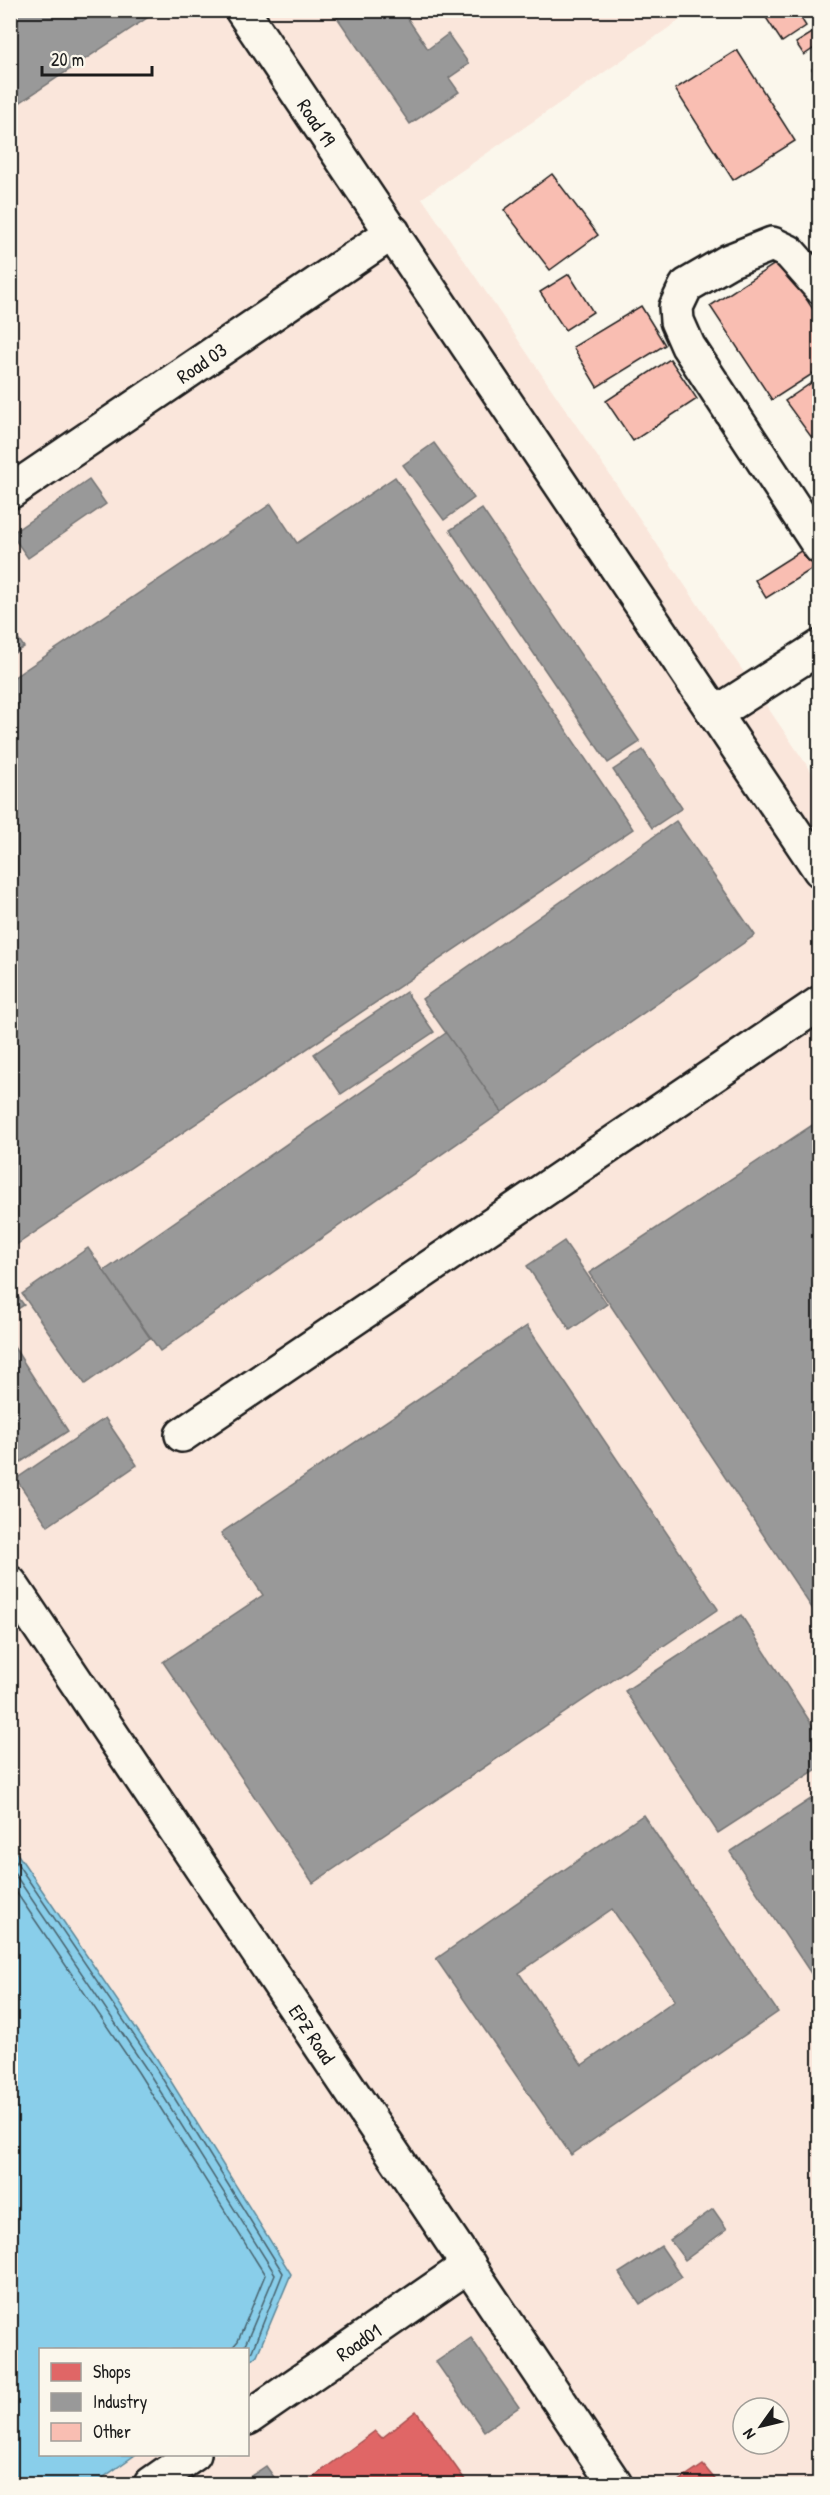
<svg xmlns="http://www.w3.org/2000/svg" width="830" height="2495" font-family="'Patrick Hand',sans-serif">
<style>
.built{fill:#fae6db;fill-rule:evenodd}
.water{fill:#89ceea;stroke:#5d8798;stroke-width:1.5}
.shops{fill:#e06666;stroke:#a55050;stroke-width:1.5}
.industry{fill:#999;stroke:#747474;stroke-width:1.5;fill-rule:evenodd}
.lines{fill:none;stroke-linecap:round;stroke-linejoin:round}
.shore{stroke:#48636e;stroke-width:1.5}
.building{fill:#f9beb2;stroke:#1c1c1c;stroke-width:1.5}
.minor-casing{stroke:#1c1c1c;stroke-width:38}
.minor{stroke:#fbf7ec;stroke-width:33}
.labels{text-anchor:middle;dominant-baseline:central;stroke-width:6;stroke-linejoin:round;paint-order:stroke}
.street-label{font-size:20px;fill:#1c1c1c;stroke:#fbf7ec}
</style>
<rect width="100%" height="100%" fill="#fbf7ec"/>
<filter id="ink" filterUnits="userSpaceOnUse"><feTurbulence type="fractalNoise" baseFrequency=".0167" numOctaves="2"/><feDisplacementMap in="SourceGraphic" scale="12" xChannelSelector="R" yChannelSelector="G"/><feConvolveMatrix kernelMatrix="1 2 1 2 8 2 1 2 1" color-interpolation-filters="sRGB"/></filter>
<g filter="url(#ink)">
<!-- built -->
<path class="built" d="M11 11H693L422 198 819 783V2484H11ZM40 2350H248V2454H40ZM743 2408H779V2444H743Z"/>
<!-- water -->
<path class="water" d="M10 1843 157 2059 291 2274 257 2355 248 2363V2350H40V2454L135 2455 94 2484H11Z"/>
<!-- shops -->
<path class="shops" d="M416 2411 468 2484H304L375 2431 382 2438Z
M703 2465 719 2484H675Z"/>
<!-- industry -->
<path class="industry" d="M10 10H151L153 14 10 109Z
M332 10H402L428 49 448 34 469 64 449 78 459 92 410 124Z
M434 443 474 498 444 520 403 465Z
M395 477 633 829 10 1249V680L271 504 297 543Z
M89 480 106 504 28 558 11 534Z
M482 509 640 742 608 763 450 530Z
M10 627 24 647 10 656Z
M643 750 682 808 652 828 613 770Z
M676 821 755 935 502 1112 422 999Z
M406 992 434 1032 341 1094 314 1054Z
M446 1033 502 1112 160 1351 104 1271Z
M820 1120V1620L589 1273Z
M564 1241 607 1304 570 1330 527 1266Z
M88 1248 150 1338 85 1384 22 1294Z
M10 1286 24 1305 10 1314Z
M527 1326 718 1609 313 1883 163 1662 263 1595 221 1533Z
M12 1344 68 1431 10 1469V1345Z
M105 1418 137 1465 48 1526 16 1479Z
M741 1615 820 1737V1767L718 1833 625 1691Z
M820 1793V1987L730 1852Z
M643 1815 778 2012 571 2155 436 1959ZM612 1909 675 2000 582 2065 519 1973Z
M713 2209 727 2229 685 2260 670 2240Z
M661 2246 682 2277 640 2304 619 2273Z
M471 2338 519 2407 484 2431 436 2362Z
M266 2466 279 2484H239Z"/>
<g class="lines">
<!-- shore -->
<path class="shore" d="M10 1853 152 2062 283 2273 252 2351 248 2355
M10 1867 145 2067 275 2274 243 2350
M10 1883 138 2072 265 2275 238 2341 230 2350"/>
</g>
<!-- building -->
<path class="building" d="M761 10H796L806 26 782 42Z
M820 28V44L804 55 796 43Z
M737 50 795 141 733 180 675 89Z
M820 64V82L812 69Z
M552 174 598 235 550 270 504 210Z
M781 260 820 320V369L772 400 710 306Z
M569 274 593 312 565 330 540 292Z
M641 306 665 345 597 387 573 347Z
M670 359 697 399 633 441 606 401Z
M820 377V449L785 401Z
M810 545 820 560V564L766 598 755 580Z"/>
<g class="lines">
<defs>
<g id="minor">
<path id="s1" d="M242 10 820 870"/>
<path d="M820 287 789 252 772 244 729 261 686 286 676 307 677 321 688 346 820 547"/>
<path id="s2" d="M10 492 393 232"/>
<path d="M715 714 820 647"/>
<path d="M182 1435 820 1003"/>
<path id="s3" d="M10 1583 615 2484"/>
<path id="s4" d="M248 2418 469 2265"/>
<path d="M151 2484 194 2454"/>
</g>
</defs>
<!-- minor casing -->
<use href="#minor" class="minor-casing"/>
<!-- minor -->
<use href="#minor" class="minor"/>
</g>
</g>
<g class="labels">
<!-- street labels -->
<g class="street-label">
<text stroke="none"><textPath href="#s1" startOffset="135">Road 19</textPath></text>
<text stroke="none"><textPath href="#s2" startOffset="231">Road 03</textPath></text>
<text stroke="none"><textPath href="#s3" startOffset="543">EPZ Road</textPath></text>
<text stroke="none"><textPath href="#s4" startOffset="134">Road01</textPath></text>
</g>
</g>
<!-- margin -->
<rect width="830" height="2495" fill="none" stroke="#fbf7ec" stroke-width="36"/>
<rect x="18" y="18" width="794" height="2459" fill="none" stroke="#1c1c1c" stroke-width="2" filter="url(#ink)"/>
<!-- legend -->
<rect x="39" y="2348" width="210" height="108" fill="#fbf7ec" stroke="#a29f99" stroke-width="1.5"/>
<rect x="51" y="2363" width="30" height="18" fill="#e06666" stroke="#a29f99" stroke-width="1.5"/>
<text x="93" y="2378" font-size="18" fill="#1c1c1c">Shops</text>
<rect x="51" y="2393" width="30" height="18" fill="#999999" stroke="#a29f99" stroke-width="1.5"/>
<text x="93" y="2408" font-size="18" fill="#1c1c1c">Industry</text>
<rect x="51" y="2423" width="30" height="18" fill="#f9beb2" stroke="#a29f99" stroke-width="1.5"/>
<text x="93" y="2438" font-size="18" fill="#1c1c1c">Other</text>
<!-- north arrow -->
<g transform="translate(761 2426) rotate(236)"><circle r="28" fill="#fbf7ec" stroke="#a29f99" stroke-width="1.5"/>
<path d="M0-4.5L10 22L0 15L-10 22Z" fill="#1c1c1c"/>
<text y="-9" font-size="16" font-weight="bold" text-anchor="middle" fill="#1c1c1c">N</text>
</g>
<!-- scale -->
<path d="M42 66v9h110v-9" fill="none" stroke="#1c1c1c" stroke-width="3"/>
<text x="51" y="66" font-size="18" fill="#1c1c1c" stroke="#fbf7ec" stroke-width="4.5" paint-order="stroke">20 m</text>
</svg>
